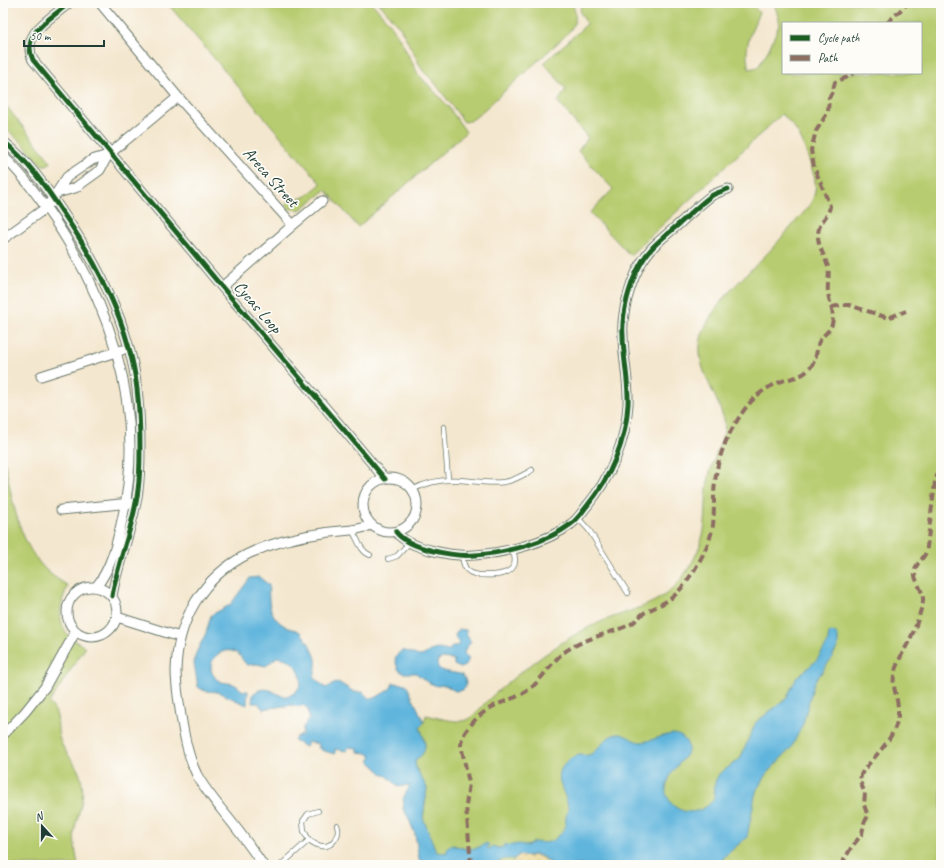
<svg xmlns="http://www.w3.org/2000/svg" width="944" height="868" font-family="Caveat,sans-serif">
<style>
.grass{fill:#b7cc70;stroke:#6b8452;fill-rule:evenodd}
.sand{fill:url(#sand-dots);stroke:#868c69}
.water{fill:#60b5dd;stroke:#407988}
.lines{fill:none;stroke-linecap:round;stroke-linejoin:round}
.service-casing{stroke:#6a786a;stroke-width:6}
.minor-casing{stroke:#6a786a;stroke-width:11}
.service{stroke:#fff;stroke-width:4.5}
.minor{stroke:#fff;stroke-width:9}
.quiet{stroke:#8d6e63;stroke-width:4;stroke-dasharray:8 4;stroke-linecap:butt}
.cycleway-casing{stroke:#fdfcf7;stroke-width:8}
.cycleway{stroke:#1b5e20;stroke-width:5}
.labels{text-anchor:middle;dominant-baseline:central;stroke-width:3.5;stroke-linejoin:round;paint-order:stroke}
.street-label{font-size:17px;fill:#1f3d34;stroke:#fdfcf7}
</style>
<defs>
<pattern id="sand-dots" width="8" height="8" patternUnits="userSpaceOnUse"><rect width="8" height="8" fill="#eeda9e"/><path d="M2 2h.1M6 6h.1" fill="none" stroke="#ccbc89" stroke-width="1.8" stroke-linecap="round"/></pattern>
</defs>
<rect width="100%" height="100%" fill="#fdfcf7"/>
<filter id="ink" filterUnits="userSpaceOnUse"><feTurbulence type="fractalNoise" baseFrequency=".025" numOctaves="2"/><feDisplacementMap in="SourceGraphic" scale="8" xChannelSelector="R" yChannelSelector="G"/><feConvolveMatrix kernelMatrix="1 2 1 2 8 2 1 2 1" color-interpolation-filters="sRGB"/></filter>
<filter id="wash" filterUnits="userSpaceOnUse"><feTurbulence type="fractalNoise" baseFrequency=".012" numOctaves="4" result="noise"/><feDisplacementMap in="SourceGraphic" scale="16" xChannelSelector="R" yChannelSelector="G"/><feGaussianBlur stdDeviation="0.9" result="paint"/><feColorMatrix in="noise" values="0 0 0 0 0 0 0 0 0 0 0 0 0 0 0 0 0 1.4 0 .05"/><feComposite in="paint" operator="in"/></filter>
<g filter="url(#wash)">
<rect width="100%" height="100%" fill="#f4e7cf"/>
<!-- grass -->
<path class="grass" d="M167 3H372L391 25 401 41 418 74 447 105 466 132 358 227 326 190 300 210 286 208V205L290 198 292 200 305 197 321 184Z
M379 3H572C579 18 575 26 564 37L476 117 470 121 464 122 435 83 423 71 401 29Z
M587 3H750L759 12C751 32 743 47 749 69L758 67 769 49 780 23 774 3H941V865H467L466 849 453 845C447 852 447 855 437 852L434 848 423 818 427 788 416 768 415 760C418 758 421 756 423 753 428 744 422 735 420 727L424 722 426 715C436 717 458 724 467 720 473 718 483 705 488 700 506 683 530 665 550 651 570 636 593 624 616 616 633 610 651 605 666 594 683 582 698 556 703 535 707 518 705 499 708 481 710 469 715 457 719 446 721 439 725 433 725 426 725 419 721 412 719 406 710 383 694 361 702 335 712 305 742 279 764 257 773 248 782 237 792 226 800 216 812 206 815 192 817 181 812 170 809 160 801 138 799 131 782 114L630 255 590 213 613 189 578 151 588 138 558 102 566 89 544 63 587 24 580 12 581 6ZM783 23H921V73H783Z
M3 102 51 162 47 165H42L22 143 3 126Z
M3 455C12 494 16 540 46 570 52 576 61 581 68 586 59 604 56 625 72 639 76 642 82 644 85 648L49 703C61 715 56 722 59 737 64 755 79 763 82 783 85 800 78 812 75 828 73 840 76 853 78 865H3Z"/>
<!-- sand -->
<path class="sand" d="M519 855 528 857 534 855 539 856 553 865H513L514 859Z"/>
<!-- water -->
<path class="water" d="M259 577 269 585C268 601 269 617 285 626 289 629 296 629 300 632 305 636 315 653 316 659 317 665 315 673 314 678L326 688 338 682 354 692H363C371 702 373 699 382 694 388 690 391 690 393 683L406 684 424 722 420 727C422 735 428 744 423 753 421 756 418 758 415 760L416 768 427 788 423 818 436 851 437 852 446 853 448 847 452 845 466 849 477 848 487 843 489 845 487 848 490 849 492 846 498 848 504 847 505 844C513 848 515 841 527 846L534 842C547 843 551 844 561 833 568 825 565 826 566 817 567 813 568 812 568 808 567 794 552 778 564 765 568 760 573 756 579 755 583 755 587 756 591 754 600 749 606 735 617 734 625 733 632 741 640 742 648 742 663 735 673 734 682 735 689 741 688 751 680 765 669 771 666 789 665 794 668 798 671 803 683 817 704 813 714 799L715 782 719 774 740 759 756 722 786 699 797 677 816 661 824 649 827 644 829 634 831 632 835 633 838 637V646L831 659 814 683 803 724 791 748 770 770 757 789 755 796 747 837 724 857 720 865H553C549 862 542 855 536 855 528 855 528 857 519 855L514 859H505L498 862 499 863C494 867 488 864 483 863L476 865H420L415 834 408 817 403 809 404 804 403 799 409 787V785L398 787 394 782 386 775 385 776 369 761 372 757 367 753 358 752V748L348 747 347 751 335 749V754L321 750 322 748H318L319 744 308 742 306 747 294 741 296 737 302 735 303 727 309 719 308 709 303 705 299 707 291 705 287 706H284L263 709 258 703H252L253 694C269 681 276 698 287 696 310 691 302 658 277 657L266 666 257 664 247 665C241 660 242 654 232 651 218 648 205 664 214 676 219 684 226 682 233 684 237 685 240 689 243 691H248L247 705C237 701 226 695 217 692 208 690 208 694 198 687L194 663 196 653 206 633 211 615 230 605 250 578Z
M459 629 466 630 467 636 471 642 465 649 464 655 469 658 466 665 461 668 454 665V660L443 658 438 660C433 674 454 671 462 675 466 679 468 686 463 690L455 691 445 685 437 686 427 682 416 673H403L398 669 395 660C401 642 411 656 421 656 426 655 428 651 433 650 438 648 443 650 449 651L452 646H457L459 643 456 639 455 635Z"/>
</g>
<g filter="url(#ink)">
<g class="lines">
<defs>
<path id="service" d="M444 427 448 480
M412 490C427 482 444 479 460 480 475 481 489 484 504 482 514 481 523 475 532 470
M578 518 589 530 628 593
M352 530C358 539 360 551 370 555
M462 555C463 560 463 566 467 570 475 578 507 577 513 567 517 562 514 555 513 549
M388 559 397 556 409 543
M309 840 304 831 303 821 308 814 318 811
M281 865 309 840C313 843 316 845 321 846 332 848 341 835 337 825"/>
<path id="minor" d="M69 3C51 19 20 33 33 60L222 287 345 431 385 479
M100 3 178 97
M3 141C27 160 46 187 63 213 93 257 120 307 132 360 139 389 140 419 140 448 140 462 140 476 138 490 134 526 118 560 112 596
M3 156C30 182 51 213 70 245 119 330 144 423 122 520 117 543 111 569 96 587
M57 193 75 188 100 170 108 155
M293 225 322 201
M3 239 47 207 67 177 92 160 108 155 178 97 293 225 222 287
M41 376 122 350
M363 505a27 27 0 1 1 54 0a27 27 0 1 1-54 0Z
M61 510 130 503
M396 532C409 549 454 557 475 555 506 553 546 543 571 524 578 519 582 512 587 506 611 477 626 441 628 404 629 381 623 358 623 335 622 323 624 311 627 299 632 280 640 260 654 246 662 238 671 231 679 224 689 215 700 204 711 196 716 193 722 191 728 189
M67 612a25 25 0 1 1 50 0a25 25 0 1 1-50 0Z
M117 617 180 637
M3 735 25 712 45 687 76 631
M263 865C250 846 236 827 221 809 213 798 204 788 197 775 188 757 184 736 181 716 179 702 176 686 176 671 177 621 202 577 248 554 272 543 298 536 324 533 340 530 356 532 371 525"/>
</defs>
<!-- service casing -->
<use href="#service" class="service-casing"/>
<!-- minor casing -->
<use href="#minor" class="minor-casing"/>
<!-- service -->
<use href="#service" class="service"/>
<!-- minor -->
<use href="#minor" class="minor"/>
<!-- quiet -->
<path class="quiet" d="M887 23 908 3
M832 307 842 305H849L888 318 906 311
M941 443V453
M941 557 939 570 941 586
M471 865 466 806 469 783 461 745C461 737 465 732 470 726 476 718 483 712 492 707 505 700 519 698 531 688 545 676 553 658 569 649 587 638 607 634 627 626 634 624 638 617 644 613 655 607 666 603 675 595 691 579 710 547 713 525 714 515 714 505 714 495 715 471 720 451 732 429 745 407 755 392 780 382 789 378 800 378 807 371 818 361 815 353 819 342 822 335 830 332 832 324 835 313 829 303 828 292 827 284 830 275 828 267 825 256 818 247 818 236 817 223 829 217 830 206L814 167 811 150 816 131 828 112 829 98 833 90 835 82 848 77 853 73
M841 865 851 848 862 834 864 823 868 816 864 805 865 793 860 782 861 775 863 771C877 753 900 734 898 709 898 698 892 687 894 676 896 662 905 650 911 637 916 627 919 616 922 606 927 591 913 583 915 571 915 565 921 561 924 556 926 553 927 550 927 547L935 482 941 463"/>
<defs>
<path id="cycleway" d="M69 3C51 19 20 33 33 60L222 287 345 431 385 479
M3 141C27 160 46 187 63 213 93 257 120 307 132 360 139 389 140 419 140 448 140 462 140 476 138 490 134 526 118 560 112 596
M396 532C409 549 454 557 475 555 506 553 546 543 571 524 578 519 582 512 587 506 611 477 626 441 628 404 629 381 623 358 623 335 622 323 624 311 627 299 632 280 640 260 654 246 662 238 671 231 679 224 689 215 700 204 711 196 716 193 722 191 728 189"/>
</defs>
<!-- cycleway casing -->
<use href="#cycleway" class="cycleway-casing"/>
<!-- cycleway -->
<use href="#cycleway" class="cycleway"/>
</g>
</g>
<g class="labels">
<!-- street labels -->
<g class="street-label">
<text transform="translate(271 177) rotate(48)">Areca Street</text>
<text transform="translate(258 307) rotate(49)">Cycas Loop</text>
</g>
</g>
<!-- margin -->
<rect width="944" height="868" fill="none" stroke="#fdfcf7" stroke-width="16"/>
<!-- legend -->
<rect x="782" y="22" width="140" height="52" fill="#fdfcf7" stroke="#a4b0a9"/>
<rect x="790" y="35" width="20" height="6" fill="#1b5e20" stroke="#a4b0a9"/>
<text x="818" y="42" font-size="12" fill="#1f3d34">Cycle path</text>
<rect x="790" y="55" width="20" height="6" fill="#8d6e63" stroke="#a4b0a9"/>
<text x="818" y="62" font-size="12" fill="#1f3d34">Path</text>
<!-- north arrow -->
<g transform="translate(42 826) rotate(339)" stroke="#fdfcf7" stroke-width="3" paint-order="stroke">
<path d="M0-3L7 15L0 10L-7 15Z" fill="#1f3d34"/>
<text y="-6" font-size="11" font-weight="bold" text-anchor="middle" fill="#1f3d34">N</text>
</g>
<!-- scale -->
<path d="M24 40v6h80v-6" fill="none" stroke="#1f3d34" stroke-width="2"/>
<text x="30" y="40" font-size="12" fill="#1f3d34" stroke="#fdfcf7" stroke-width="3" paint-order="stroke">50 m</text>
</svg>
